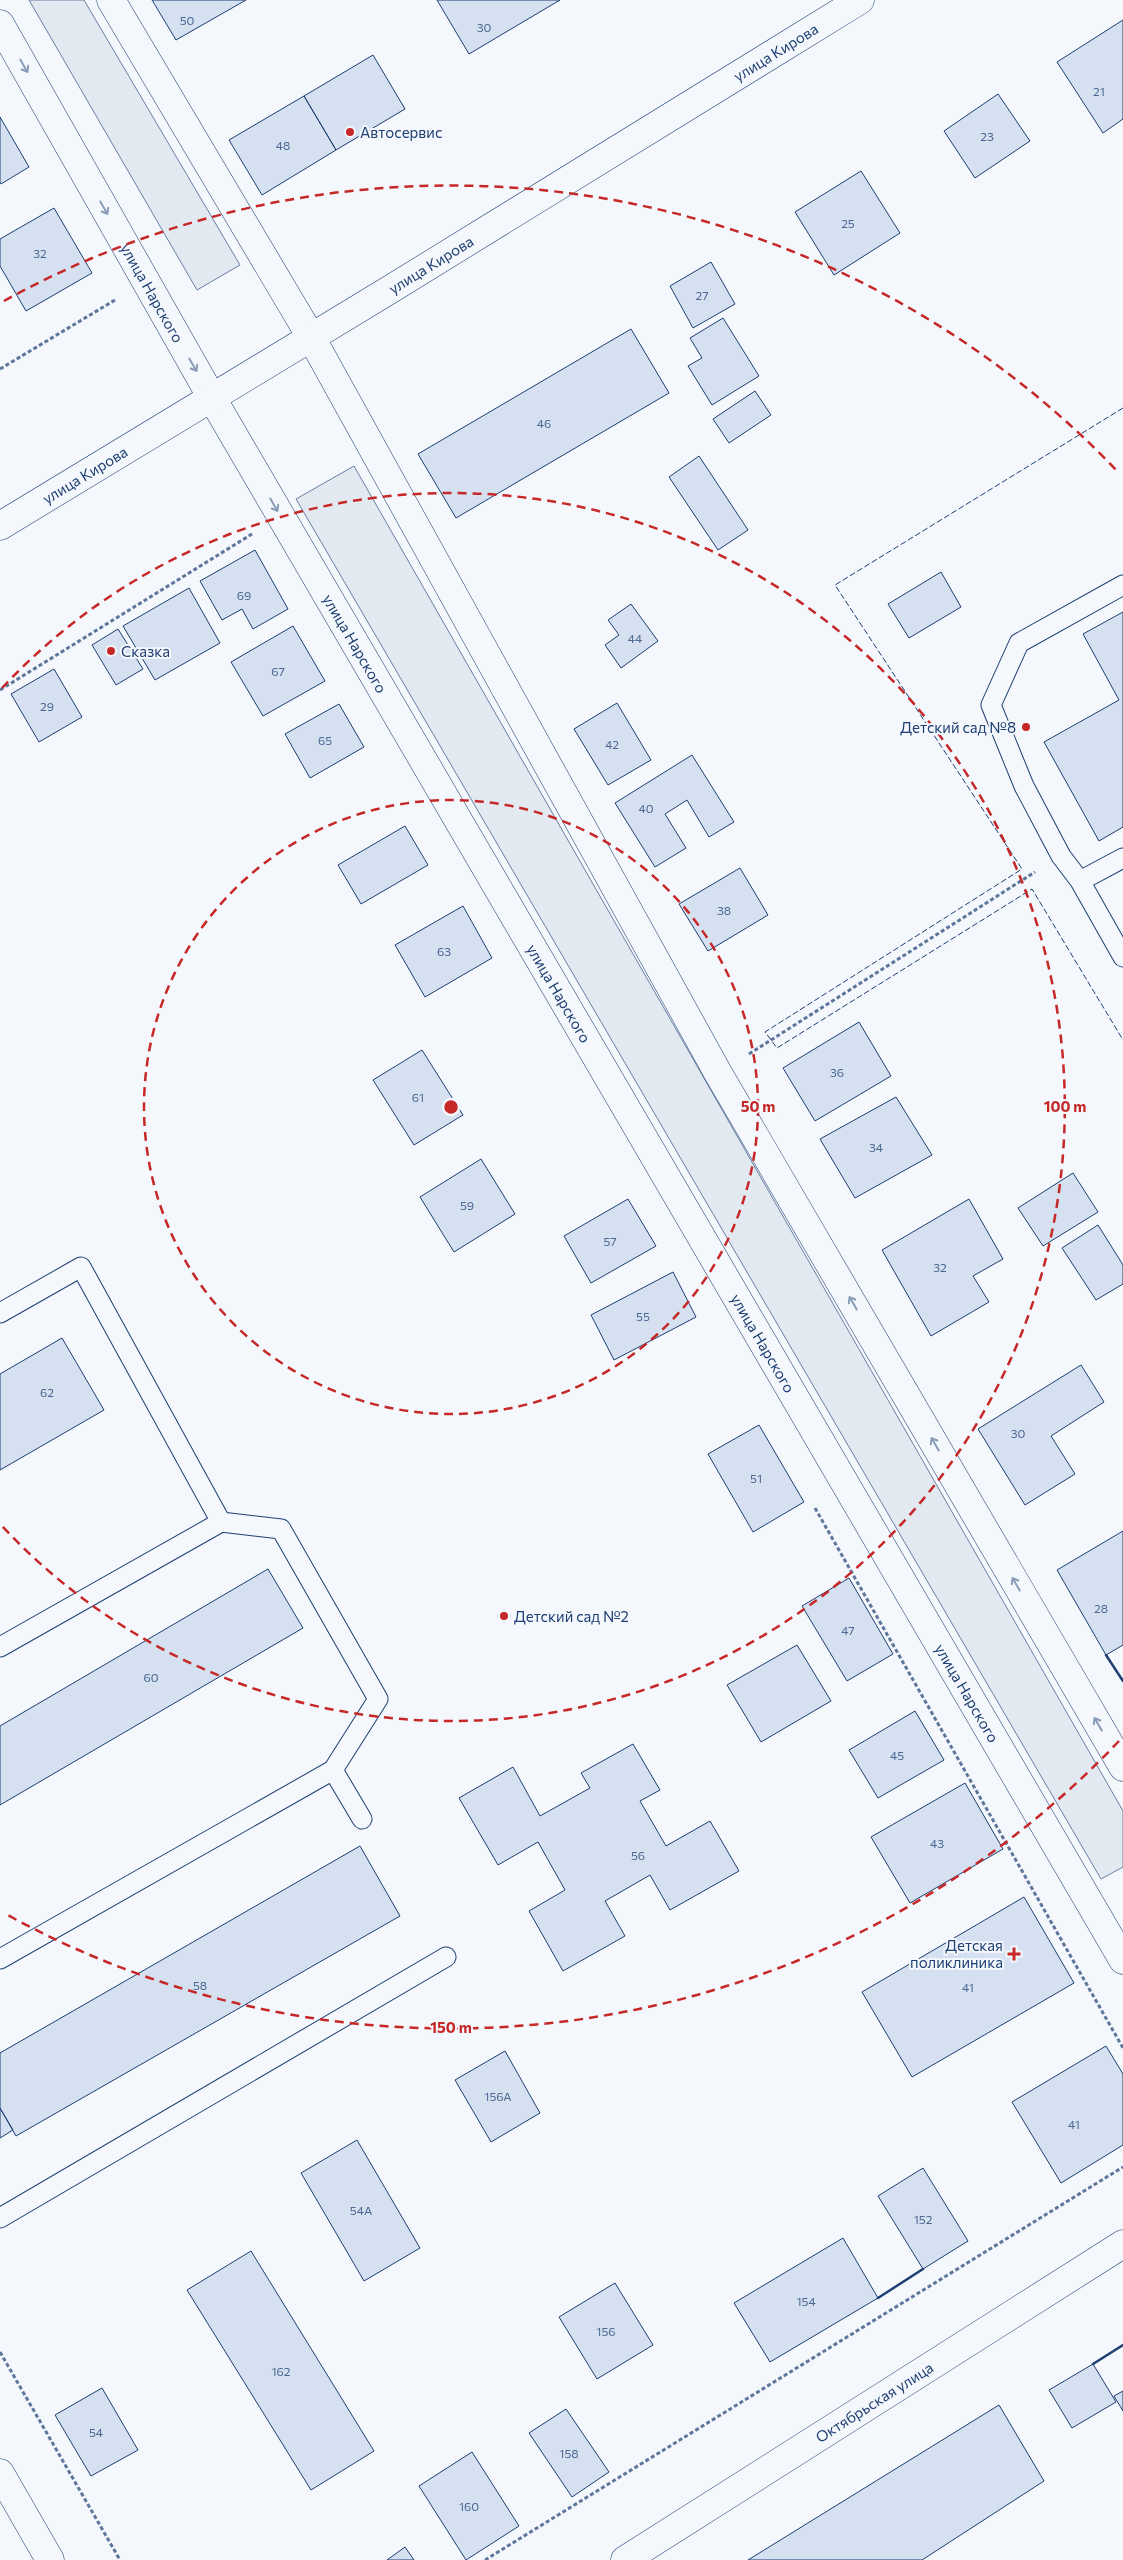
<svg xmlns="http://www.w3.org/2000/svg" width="1123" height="2560" font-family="Commissioner,sans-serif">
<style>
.green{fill:#e3e9f0;stroke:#687fa3}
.building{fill:#d5e0f0;stroke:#1d3f73}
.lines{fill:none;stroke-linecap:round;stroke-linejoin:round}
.service-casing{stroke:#1d3f73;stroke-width:21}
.minor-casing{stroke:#1d3f73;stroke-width:29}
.secondary-casing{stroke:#1d3f73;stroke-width:29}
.path{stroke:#5e769c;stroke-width:3;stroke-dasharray:4 2.5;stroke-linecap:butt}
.service{stroke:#f4f7fb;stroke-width:19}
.minor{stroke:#f4f7fb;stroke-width:28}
.secondary{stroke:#f4f7fb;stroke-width:28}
.fence{stroke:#1d3f73;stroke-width:1;stroke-dasharray:6 2.5;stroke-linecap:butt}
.wall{stroke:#1d3f73;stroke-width:2.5}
.oneway{stroke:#889bb7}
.ring{fill:none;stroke:#c62828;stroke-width:2.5;stroke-dasharray:9 6}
.poi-dot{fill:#c62828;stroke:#f4f7fb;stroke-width:2}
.labels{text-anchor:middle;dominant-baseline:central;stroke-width:4;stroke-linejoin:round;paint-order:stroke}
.number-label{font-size:12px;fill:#4b6792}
.street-label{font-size:15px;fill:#1d3f73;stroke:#f4f7fb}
.poi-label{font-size:15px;fill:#1d3f73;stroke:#f4f7fb;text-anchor:start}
.centre{fill:#c62828;stroke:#f4f7fb;stroke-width:2.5}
.ring-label{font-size:15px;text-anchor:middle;font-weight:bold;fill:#c62828;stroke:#f4f7fb;stroke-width:4;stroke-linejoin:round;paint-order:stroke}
</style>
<rect width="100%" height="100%" fill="#f4f7fb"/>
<!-- green -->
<path class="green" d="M29 0H84L240 265 197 290Z
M354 466 1123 1811V1867L1101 1879 296 499Z"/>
<!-- building -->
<path class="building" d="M152 0H246L176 40Z
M437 0H560L469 54Z
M1123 20V119L1103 133 1057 62Z
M373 55 405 109 336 150 304 96Z
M998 94 1030 141 975 178 944 131Z
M304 96 336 150 262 195 229 140Z
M0 117 29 167 1 184 0 182Z
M861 171 900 233 834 275 795 212Z
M54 208 92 273 26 311 0 266V239Z
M711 262 735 304 693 328 670 286Z
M723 318 759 376 712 405 688 366 702 358 690 338Z
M631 329 669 393 456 518 418 454Z
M755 391 771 415 729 443 713 419Z
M699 456 748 530 718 550 669 477Z
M255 550 288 609 253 629 242 609 222 620 200 581Z
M941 572 961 607 909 638 888 604Z
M189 588 220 643 155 680 123 626Z
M631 604 658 641 621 668 605 645 619 635 608 620Z
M1123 612V827L1099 841 1044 742 1119 700 1083 634Z
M293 626 325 681 263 716 231 662Z
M118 629 143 669 116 685 92 645Z
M54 669 82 717 39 742 11 694Z
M617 703 651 760 608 785 574 729Z
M339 704 364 747 310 778 285 734Z
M692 755 734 822 709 837 687 800 665 814 686 848 655 867 615 803Z
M405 826 428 865 361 904 338 865Z
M740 868 768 915 708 951 679 904Z
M463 906 492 958 425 997 395 945Z
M859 1022 891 1076 815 1121 783 1068Z
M422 1050 463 1115 414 1145 373 1080Z
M896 1097 932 1155 855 1198 820 1139Z
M481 1159 515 1214 454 1252 420 1197Z
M1073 1173 1098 1212 1043 1246 1018 1208Z
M628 1199 656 1246 591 1283 564 1236Z
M969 1199 1003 1259 973 1276 989 1302 931 1336 882 1250Z
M1098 1225 1123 1265V1284L1096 1300 1062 1248Z
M673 1272 696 1317 614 1360 591 1315Z
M62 1338 104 1410 0 1470V1374Z
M1081 1365 1104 1402 1051 1436 1075 1474 1025 1505 978 1429Z
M759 1425 804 1502 753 1532 708 1454Z
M1123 1531V1645L1106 1655 1057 1570Z
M268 1569 303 1628 0 1805V1726Z
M849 1578 893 1654 847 1681 802 1606Z
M797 1645 831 1701 761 1742 727 1685Z
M915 1711 944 1760 878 1798 849 1750Z
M633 1744 660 1790 640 1801 666 1846 710 1821 739 1871 670 1910 650 1875 605 1901 625 1936 563 1971 529 1911 565 1890 538 1842 498 1865 459 1798 513 1767 540 1816 590 1788 581 1773Z
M965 1783 1003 1849 910 1903 871 1837Z
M360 1846 400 1916 16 2136 0 2108V2053Z
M1024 1897 1074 1983 912 2077 862 1992Z
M1106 2046 1123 2074V2145L1061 2183 1012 2102Z
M505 2051 540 2113 491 2142 455 2080Z
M0 2108 13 2130 0 2138Z
M357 2140 420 2248 364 2281 301 2173Z
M923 2168 968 2241 923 2269 878 2196Z
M843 2238 878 2298 770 2362 734 2303Z
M251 2251 374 2451 311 2490 187 2290Z
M615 2283 653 2345 597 2379 559 2317Z
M1093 2364 1116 2402 1072 2428 1049 2390Z
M102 2388 138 2450 91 2476 55 2415Z
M1123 2391V2411L1114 2396Z
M999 2405 1044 2481 922 2560H748Z
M566 2409 609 2472 572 2497 529 2433Z
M472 2452 519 2526 466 2560 419 2486Z
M405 2547 414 2560H387Z"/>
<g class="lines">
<defs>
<path id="service" d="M1123 585 1019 643 991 705 1024 786 1061 856 1080 881 1123 957
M1080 881 1123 858
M0 1313 81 1267 221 1522 281 1529 378 1699 333 1770 362 1819
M0 1647 221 1522
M0 1959 333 1770
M0 2218 446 1957"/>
<g id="minor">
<path d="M111 0 311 337 718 1073 1123 1767"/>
<path id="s1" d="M0 24 212 398 1123 1960"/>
<path d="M0 2473 50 2560"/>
<path id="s2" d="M625 2560 1123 2244"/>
</g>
<g id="secondary">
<path id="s3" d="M0 526 386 292 860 0"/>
</g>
</defs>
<!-- service casing -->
<use href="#service" class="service-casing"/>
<!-- minor casing -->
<use href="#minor" class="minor-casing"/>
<!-- secondary casing -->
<use href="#secondary" class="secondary-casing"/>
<!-- path -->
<path class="path" d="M0 369 115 300
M0 690 252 534
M749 1054 1035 872
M815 1508 1123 2048
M0 2352 120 2560
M485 2560 1123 2167"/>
<!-- service -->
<use href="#service" class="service"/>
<!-- minor -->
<use href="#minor" class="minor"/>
<!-- secondary -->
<use href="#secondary" class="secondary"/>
<!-- fence -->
<path class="fence" d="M1123 408 835 585 1022 869 765 1032 777 1048 1032 889 1123 1040
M1122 1679 1123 1678"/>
<!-- wall -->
<path class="wall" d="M1106 1655 1123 1681
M878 2298 923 2269
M1093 2364 1123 2345"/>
</g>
<!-- one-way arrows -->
<defs><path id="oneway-shaft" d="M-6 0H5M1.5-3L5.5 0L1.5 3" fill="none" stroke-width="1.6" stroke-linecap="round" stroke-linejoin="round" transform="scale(1.25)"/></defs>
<g class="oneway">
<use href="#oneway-shaft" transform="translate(24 66) rotate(60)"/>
<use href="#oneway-shaft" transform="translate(104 208) rotate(60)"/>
<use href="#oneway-shaft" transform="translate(193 365) rotate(60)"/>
<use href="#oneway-shaft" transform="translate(274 505) rotate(60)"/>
<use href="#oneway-shaft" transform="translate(853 1303) rotate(-120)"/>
<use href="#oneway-shaft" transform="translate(935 1444) rotate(-120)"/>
<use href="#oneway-shaft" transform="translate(1016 1584) rotate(-120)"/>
<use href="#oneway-shaft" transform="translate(1098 1724) rotate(-120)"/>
</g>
<!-- distance rings -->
<g class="ring">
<circle cx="451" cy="1107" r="307"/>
<path d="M2 688A614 614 0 1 1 2 1526"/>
<path d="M1119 1741A921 921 0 0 1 4 1913M4 301A921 921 0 0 1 1119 473"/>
</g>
<!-- markers -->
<g class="poi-dot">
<circle cx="350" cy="132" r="5"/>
<circle cx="111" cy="651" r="5"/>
<circle cx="1026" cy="727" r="5"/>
<circle cx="504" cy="1616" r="5"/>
<path d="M1011.5 1946.5h5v5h5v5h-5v5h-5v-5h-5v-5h5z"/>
</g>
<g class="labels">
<!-- number labels -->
<g class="number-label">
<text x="187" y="20">50</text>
<text x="484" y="27">30</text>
<text x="1099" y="91">21</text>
<text x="987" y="136">23</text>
<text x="283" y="145">48</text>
<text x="848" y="223">25</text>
<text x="40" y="253">32</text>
<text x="702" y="295">27</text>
<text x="544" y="423">46</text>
<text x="244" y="595">69</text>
<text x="635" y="638">44</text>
<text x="278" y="671">67</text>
<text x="47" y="706">29</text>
<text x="325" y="740">65</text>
<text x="612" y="744">42</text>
<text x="646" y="808">40</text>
<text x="724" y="910">38</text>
<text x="444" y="951">63</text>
<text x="837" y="1072">36</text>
<text x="418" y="1097">61</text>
<text x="876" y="1147">34</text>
<text x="467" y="1205">59</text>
<text x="610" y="1241">57</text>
<text x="940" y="1267">32</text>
<text x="643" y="1316">55</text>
<text x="47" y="1392">62</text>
<text x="1018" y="1433">30</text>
<text x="756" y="1478">51</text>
<text x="1101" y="1608">28</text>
<text x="848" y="1630">47</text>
<text x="151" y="1677">60</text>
<text x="897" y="1755">45</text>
<text x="937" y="1843">43</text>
<text x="638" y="1855">56</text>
<text x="200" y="1985">58</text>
<text x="968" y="1987">41</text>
<text x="498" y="2096">156А</text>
<text x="1074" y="2124">41</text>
<text x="361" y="2210">54А</text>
<text x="923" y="2219">152</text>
<text x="806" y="2301">154</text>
<text x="606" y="2331">156</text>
<text x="281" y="2371">162</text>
<text x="96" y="2432">54</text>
<text x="569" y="2453">158</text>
<text x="469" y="2506">160</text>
</g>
<!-- street labels -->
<g class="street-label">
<text stroke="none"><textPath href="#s3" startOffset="909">улица Кирова</textPath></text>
<text stroke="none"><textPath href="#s3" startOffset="504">улица Кирова</textPath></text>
<text stroke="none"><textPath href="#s1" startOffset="309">улица Нарского</textPath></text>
<text stroke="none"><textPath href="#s3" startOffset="99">улица Кирова</textPath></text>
<text stroke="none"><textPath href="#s1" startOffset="714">улица Нарского</textPath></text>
<text stroke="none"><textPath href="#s1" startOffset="1119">улица Нарского</textPath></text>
<text stroke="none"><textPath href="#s1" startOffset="1524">улица Нарского</textPath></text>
<text stroke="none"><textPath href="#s1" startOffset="1929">улица Нарского</textPath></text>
<text stroke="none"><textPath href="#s2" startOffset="295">Октябрьская улица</textPath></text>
</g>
<!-- poi labels -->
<g class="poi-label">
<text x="360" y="132">Автосервис</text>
<text x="121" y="651">Сказка</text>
<text x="1016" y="727" text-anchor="end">Детский сад №8</text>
<text x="514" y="1616">Детский сад №2</text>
<text x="1003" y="1945" text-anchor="end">Детская<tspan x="1003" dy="17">поликлиника</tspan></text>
</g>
</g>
<circle cx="451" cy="1107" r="8" class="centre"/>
<g class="ring-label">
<text x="758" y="1112">50 m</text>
<text x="1065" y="1112">100 m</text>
<text x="451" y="2033">150 m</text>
</g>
</svg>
